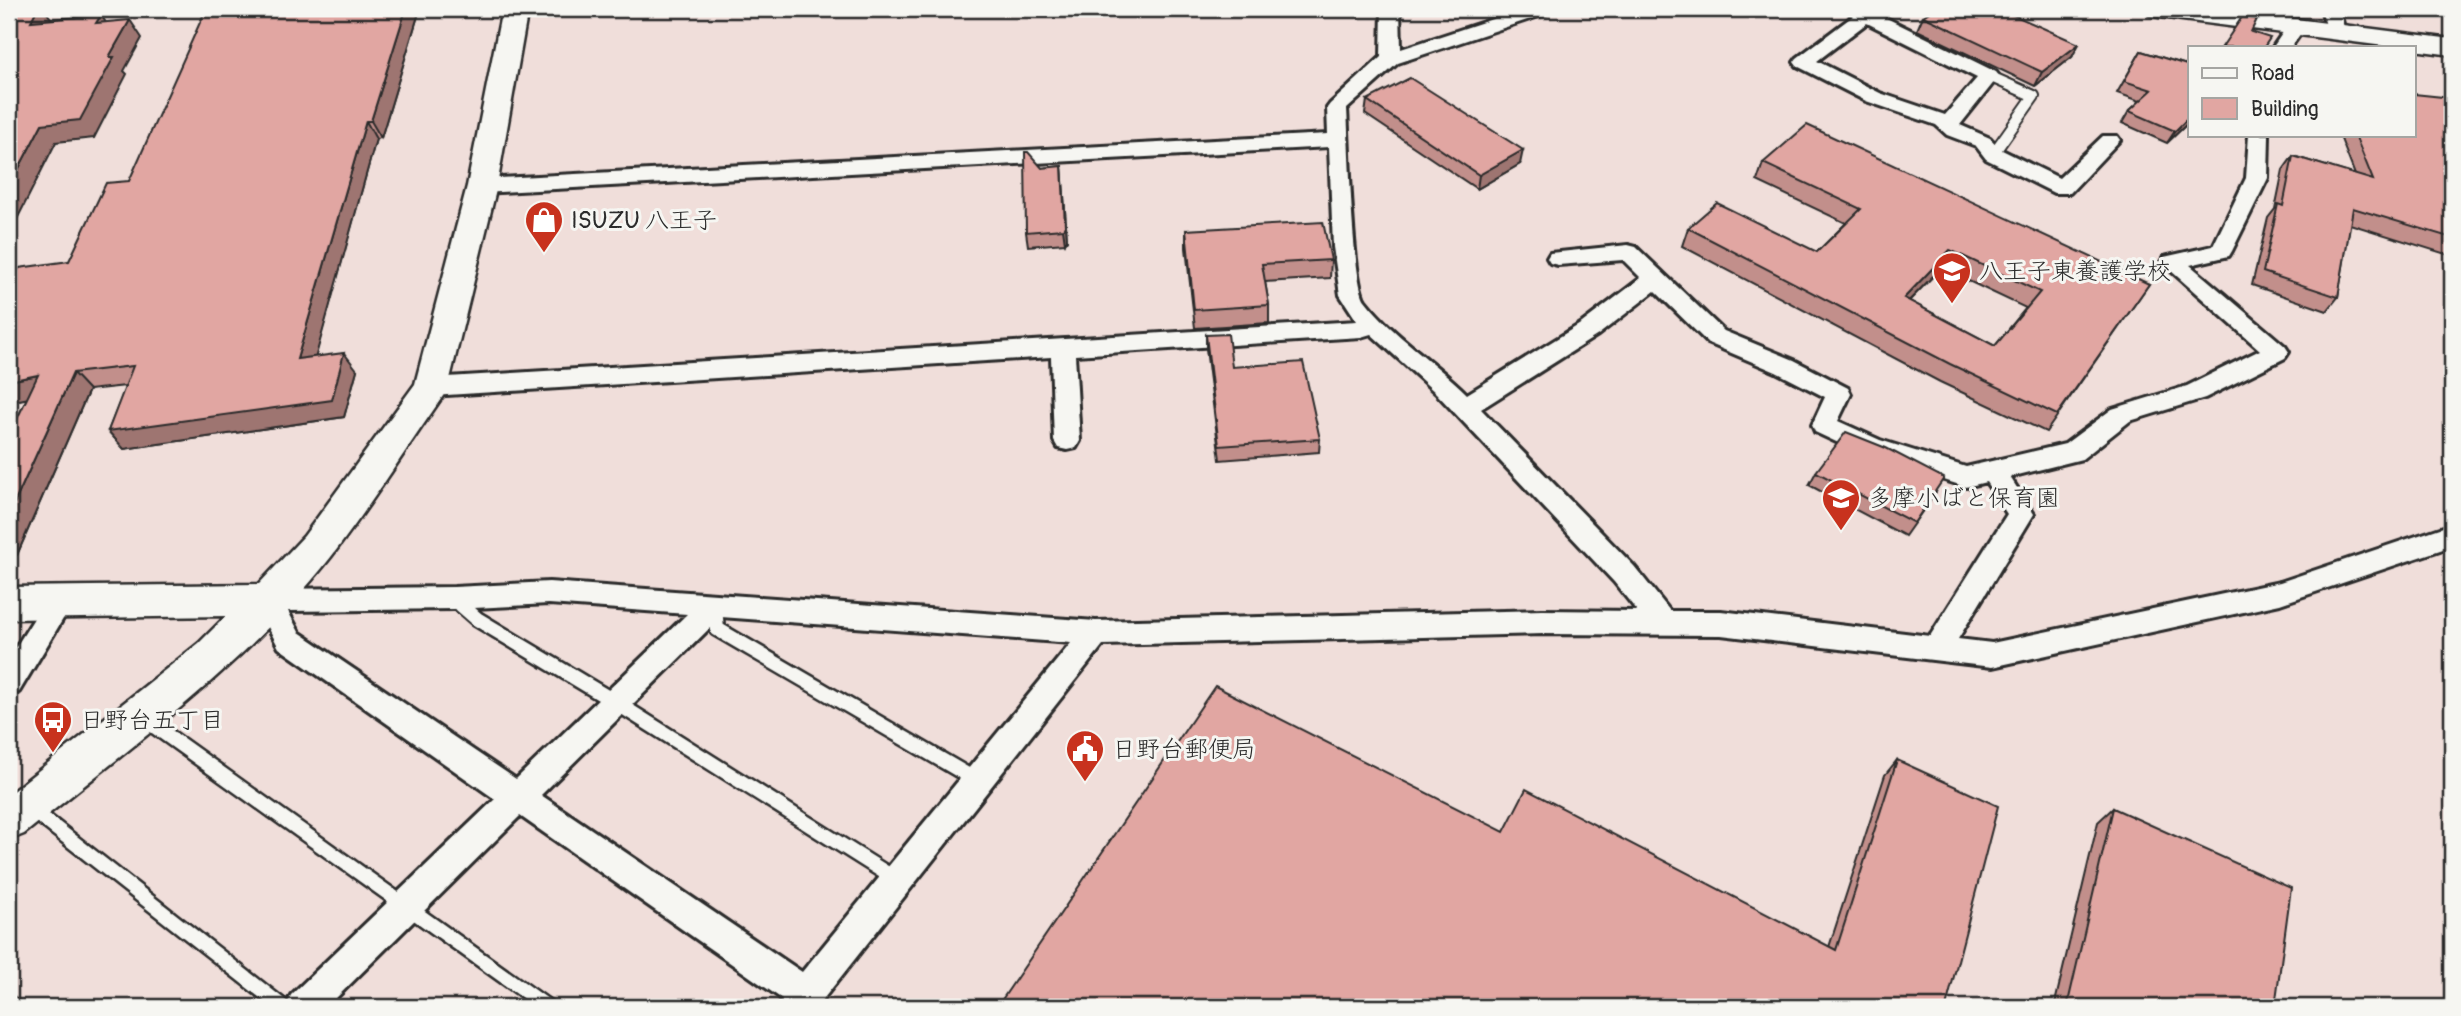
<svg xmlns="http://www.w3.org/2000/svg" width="2461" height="1016" font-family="Pangolin,'Klee One',sans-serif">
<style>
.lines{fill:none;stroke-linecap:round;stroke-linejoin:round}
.lane-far2-casing{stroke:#2b2b2b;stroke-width:14}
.lane-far1-casing{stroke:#2b2b2b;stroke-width:17}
.lane-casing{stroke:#2b2b2b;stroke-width:19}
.street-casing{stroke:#2b2b2b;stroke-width:6}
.secondary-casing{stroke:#2b2b2b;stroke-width:5}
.lane-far2{stroke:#f6f6f2;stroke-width:10}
.lane-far1{stroke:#f6f6f2;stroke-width:11}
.lane{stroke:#f6f6f2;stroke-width:14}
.street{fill:#f6f6f2;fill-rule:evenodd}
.secondary{fill:#f6f6f2;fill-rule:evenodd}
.wall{fill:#c28f8b;stroke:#2b2b2b;stroke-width:2;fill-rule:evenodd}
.shaded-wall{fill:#9e7471;stroke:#2b2b2b;stroke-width:2}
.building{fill:#e1a6a2;stroke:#2b2b2b;stroke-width:2;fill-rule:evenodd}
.labels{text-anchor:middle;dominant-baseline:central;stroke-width:6;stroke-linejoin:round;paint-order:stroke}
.poi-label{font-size:24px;fill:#2b2b2b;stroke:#f6f6f2;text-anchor:start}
</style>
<rect width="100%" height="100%" fill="#f0deda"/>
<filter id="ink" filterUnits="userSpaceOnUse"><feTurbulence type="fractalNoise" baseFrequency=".0143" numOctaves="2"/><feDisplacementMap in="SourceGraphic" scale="14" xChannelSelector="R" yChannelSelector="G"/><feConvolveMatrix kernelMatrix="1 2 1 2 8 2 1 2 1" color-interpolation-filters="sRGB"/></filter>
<g filter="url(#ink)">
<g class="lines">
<defs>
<path id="lane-far2" d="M1989 76 2034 96 1993 154"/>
<path id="lane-far1" d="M455 599 463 607"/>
<path id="lane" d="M461 605 477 619 615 702 897 880
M715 608 717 629 976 780
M143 718 547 1007
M30 808 283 1007
M9 1003 14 1007"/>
<path id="street" d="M1382 9H1400L1401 49 1523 9H1550L1548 13 1398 63 1347 109C1349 141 1352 282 1365 300 1393 336 1435 362 1467 394L1582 323 1641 278 1623 260 1558 265 1550 263 1547 258 1550 253 1628 245 1636 247 1724 331 1794 360 1848 388 1851 394 1838 421 1880 440 1966 467 2065 444 2112 409 2187 386 2260 350 2161 262 2164 257 2213 246 2246 178 2249 135H2269L2268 178 2232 251 2229 256 2190 265 2285 346 2289 352 2285 358 2205 398 2130 421 2082 459 2010 477 2034 514 1958 639 1992 643 2280 582 2452 524V546L2280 604 1992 667 1721 635 1542 634 1103 645 817 1007H779L782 999 520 816 327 1007H286L291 995 495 799 279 648 254 600 258 592 268 589 454 587 549 582 1096 621 1542 610 1637 611 1614 582 1436 393 1371 334 1361 337 1075 355 1080 441 1076 448 1067 450 1058 448 1054 441 1051 357 431 396 422 393 419 387 422 381 431 378 1357 321 1340 295 1333 247 1329 147 482 193 474 191 471 186 474 181 482 179 1328 134 1327 108 1330 104 1381 57ZM1655 291 1708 343 1776 372 1825 397 1812 425 1815 432 1862 454 1966 487 1986 482 2007 514 1930 636 1721 611H1670L1634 566 1481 409 1598 335ZM549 604 687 614 516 779 299 632 288 611 454 609ZM721 617 1071 643 802 972 541 795Z
M1845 9H1868L1996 72 1999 76 1960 125 1990 138 2000 149 2059 178 2103 136H2117L2120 140 2070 193H2054L1986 159 1976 146 1947 135 1936 125 1866 101 1797 66 1794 62 1797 58 1853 16ZM1867 23 1977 78 1945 115 1880 93 1817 61Z
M2321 9H2339L2345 31 2343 35H2329Z
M2297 20 2306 26 2291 47H2273L2290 22Z
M58 593 68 596 72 604 19 692 9 695V658L48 596Z"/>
<path id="secondary" d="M502 9H528L497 186 448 387 443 396C406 449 371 505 331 557 246 665 130 747 24 834L9 840V794L199 643 226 616 9 619V587L259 584 304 536 415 384 467 186Z
M2146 9H2217L2452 39V55L2414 50V47H2392L2159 17 2150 15Z"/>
</defs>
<!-- lane-far2 casing -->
<use href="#lane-far2" class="lane-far2-casing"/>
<!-- lane-far1 casing -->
<use href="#lane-far1" class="lane-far1-casing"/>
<!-- lane casing -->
<use href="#lane" class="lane-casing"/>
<!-- street casing -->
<use href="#street" class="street-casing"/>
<!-- secondary casing -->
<use href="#secondary" class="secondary-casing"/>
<!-- lane-far2 -->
<use href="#lane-far2" class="lane-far2"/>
<!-- lane-far1 -->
<use href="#lane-far1" class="lane-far1"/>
<!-- lane -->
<use href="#lane" class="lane"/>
<!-- street -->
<use href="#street" class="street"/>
<!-- secondary -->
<use href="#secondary" class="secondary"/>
</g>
<!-- wall -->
<path class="wall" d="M420 9 381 138 376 139 315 357 357 370 344 417 124 449 108 431 126 386 89 390 17 555 9 557V435L27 398 9 402V278L69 261 129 181Z
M1923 16 2072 57 2035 86 1917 30Z
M2141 51 2190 66V121L2167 143 2122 123 2129 111 2140 101 2117 93Z
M2452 98V256L2350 224 2338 297 2327 311 2252 285 2268 218 2275 209 2283 170 2293 156 2355 175 2341 139 2345 135H2414Z
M1367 100 1520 164 1477 189 1365 114Z
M1763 163 2149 284 2046 432 1940 382 1682 246 1688 228 1817 252 1846 223 1757 181ZM1941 268 2026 308 1995 346 1909 301Z
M1062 166 1067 240 1065 243 1028 246 1026 232 1042 168Z
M1186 230 1331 260 1330 278 1265 282 1269 305V323L1195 328 1186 248Z
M1206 335 1232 367 1320 439 1319 452 1220 460 1206 349Z
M1816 472 1936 492 1905 536 1809 485Z
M1897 760 1946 1007 1504 832 1829 947 1885 775Z
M2113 808 2275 1007H2054L2098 822Z"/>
<!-- shaded-wall -->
<path class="shaded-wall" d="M37 9H44L53 21H31Z
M406 9H420L381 138 371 121Z
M101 15 113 33 96 23Z
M130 20 142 38 124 71 127 74 94 138 56 142 9 235V187L42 124 109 57Z
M2079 44 2072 57 2035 86 2042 72Z
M2190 116V121L2167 143 2175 131Z
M366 121 376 139 310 377 297 359Z
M1523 150 1520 164 1477 189 1479 175Z
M1062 166 1067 240 1065 243 1063 229Z
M1950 250 1941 268 1895 315 1904 298Z
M344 353 357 370 344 417 124 449 108 431Z
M73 373 89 390 17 555 9 557V515Z
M38 375 54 393 9 402V381Z"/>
<!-- building -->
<path class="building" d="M9 9H37L31 21 101 15 96 23 130 20 109 57H114L80 120 42 124 9 187Z
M206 9H406L371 121H366L297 359 344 353 332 400 108 431 133 366 73 373 9 515V436L38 375 9 381V278H14L19 268 69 261 106 183 129 181Z
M1934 9H2000L2079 44 2042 72 1923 16Z
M2242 17 2257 19 2251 32 2270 38 2264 47H2222Z
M2141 51 2190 66V116L2175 131 2129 111 2152 90 2124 81Z
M1410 78 1523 150 1479 175 1367 100Z
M2414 94 2452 98V238L2353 208 2338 297 2263 272 2278 204 2283 206 2293 156 2373 180 2355 135H2414Z
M1807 125 2149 284 2057 415 1950 364 1688 228 1717 203 1817 252 1861 209 1763 163ZM1950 250 2040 292 1995 346 1904 298Z
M1025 152H1028L1042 168 1062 166 1065 226 1063 229 1026 232Z
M1323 222 1331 260 1262 264 1269 305 1194 310 1186 230Z
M1228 334 1232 367 1303 362 1320 439 1219 446 1206 335Z
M1846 432 1886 448 1944 478 1914 523 1816 472Z
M1215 686 1504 832 1526 789 1836 950 1897 760 1998 806 1946 1007H997Z
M2113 808 2291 888 2275 1007H2067Z"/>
</g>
<!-- icons -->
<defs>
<symbol id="shop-pin" viewBox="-11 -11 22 30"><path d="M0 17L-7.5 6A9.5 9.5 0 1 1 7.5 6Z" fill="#c8321e" stroke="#f6f6f2"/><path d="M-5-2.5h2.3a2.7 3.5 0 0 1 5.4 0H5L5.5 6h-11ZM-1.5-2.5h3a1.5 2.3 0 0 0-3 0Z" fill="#fff"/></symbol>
<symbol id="school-pin" viewBox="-11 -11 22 30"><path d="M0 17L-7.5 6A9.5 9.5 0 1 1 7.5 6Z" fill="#c8321e" stroke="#f6f6f2"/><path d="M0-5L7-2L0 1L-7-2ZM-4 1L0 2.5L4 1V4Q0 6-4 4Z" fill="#fff"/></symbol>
<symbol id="bus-pin" viewBox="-11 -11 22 30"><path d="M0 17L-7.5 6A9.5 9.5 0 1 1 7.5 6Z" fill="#c8321e" stroke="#f6f6f2"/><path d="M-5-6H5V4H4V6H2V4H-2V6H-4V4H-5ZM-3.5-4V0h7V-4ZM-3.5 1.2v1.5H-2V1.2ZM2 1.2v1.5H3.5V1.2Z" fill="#fff"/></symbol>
<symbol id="civic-pin" viewBox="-11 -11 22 30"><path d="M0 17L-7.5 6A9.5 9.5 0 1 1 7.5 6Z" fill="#c8321e" stroke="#f6f6f2"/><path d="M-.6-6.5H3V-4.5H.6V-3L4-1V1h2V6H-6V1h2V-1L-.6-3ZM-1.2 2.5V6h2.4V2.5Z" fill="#fff"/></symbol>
</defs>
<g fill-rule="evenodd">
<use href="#shop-pin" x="522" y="198" width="44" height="60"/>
<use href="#school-pin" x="1930" y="249" width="44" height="60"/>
<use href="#school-pin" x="1819" y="476" width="44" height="60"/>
<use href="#bus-pin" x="31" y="698" width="44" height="60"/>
<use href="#civic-pin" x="1063" y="727" width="44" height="60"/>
</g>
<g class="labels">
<!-- poi labels -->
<g class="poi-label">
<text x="571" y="220">ISUZU 八王子</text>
<text x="1979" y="271">八王子東養護学校</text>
<text x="1868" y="498">多摩小ばと保育園</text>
<text x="80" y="720">日野台五丁目</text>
<text x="1112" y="749">日野台郵便局</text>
</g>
</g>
<!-- margin -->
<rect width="2461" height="1016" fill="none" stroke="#f6f6f2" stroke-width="35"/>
<rect x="18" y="18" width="2426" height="981" fill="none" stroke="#2b2b2b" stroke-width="2.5" filter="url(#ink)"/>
<!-- legend -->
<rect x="2188" y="46" width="228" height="91" fill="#f6f6f2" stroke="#a5a5a2" stroke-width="2"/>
<rect x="2202" y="68" width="35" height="10" fill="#f6f6f2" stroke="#a5a5a2" stroke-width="2"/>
<text x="2251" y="80" font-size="21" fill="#2b2b2b">Road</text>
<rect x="2202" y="98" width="35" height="21" fill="#e1a6a2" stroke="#a5a5a2" stroke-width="2"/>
<text x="2251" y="116" font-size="21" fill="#2b2b2b">Building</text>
</svg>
